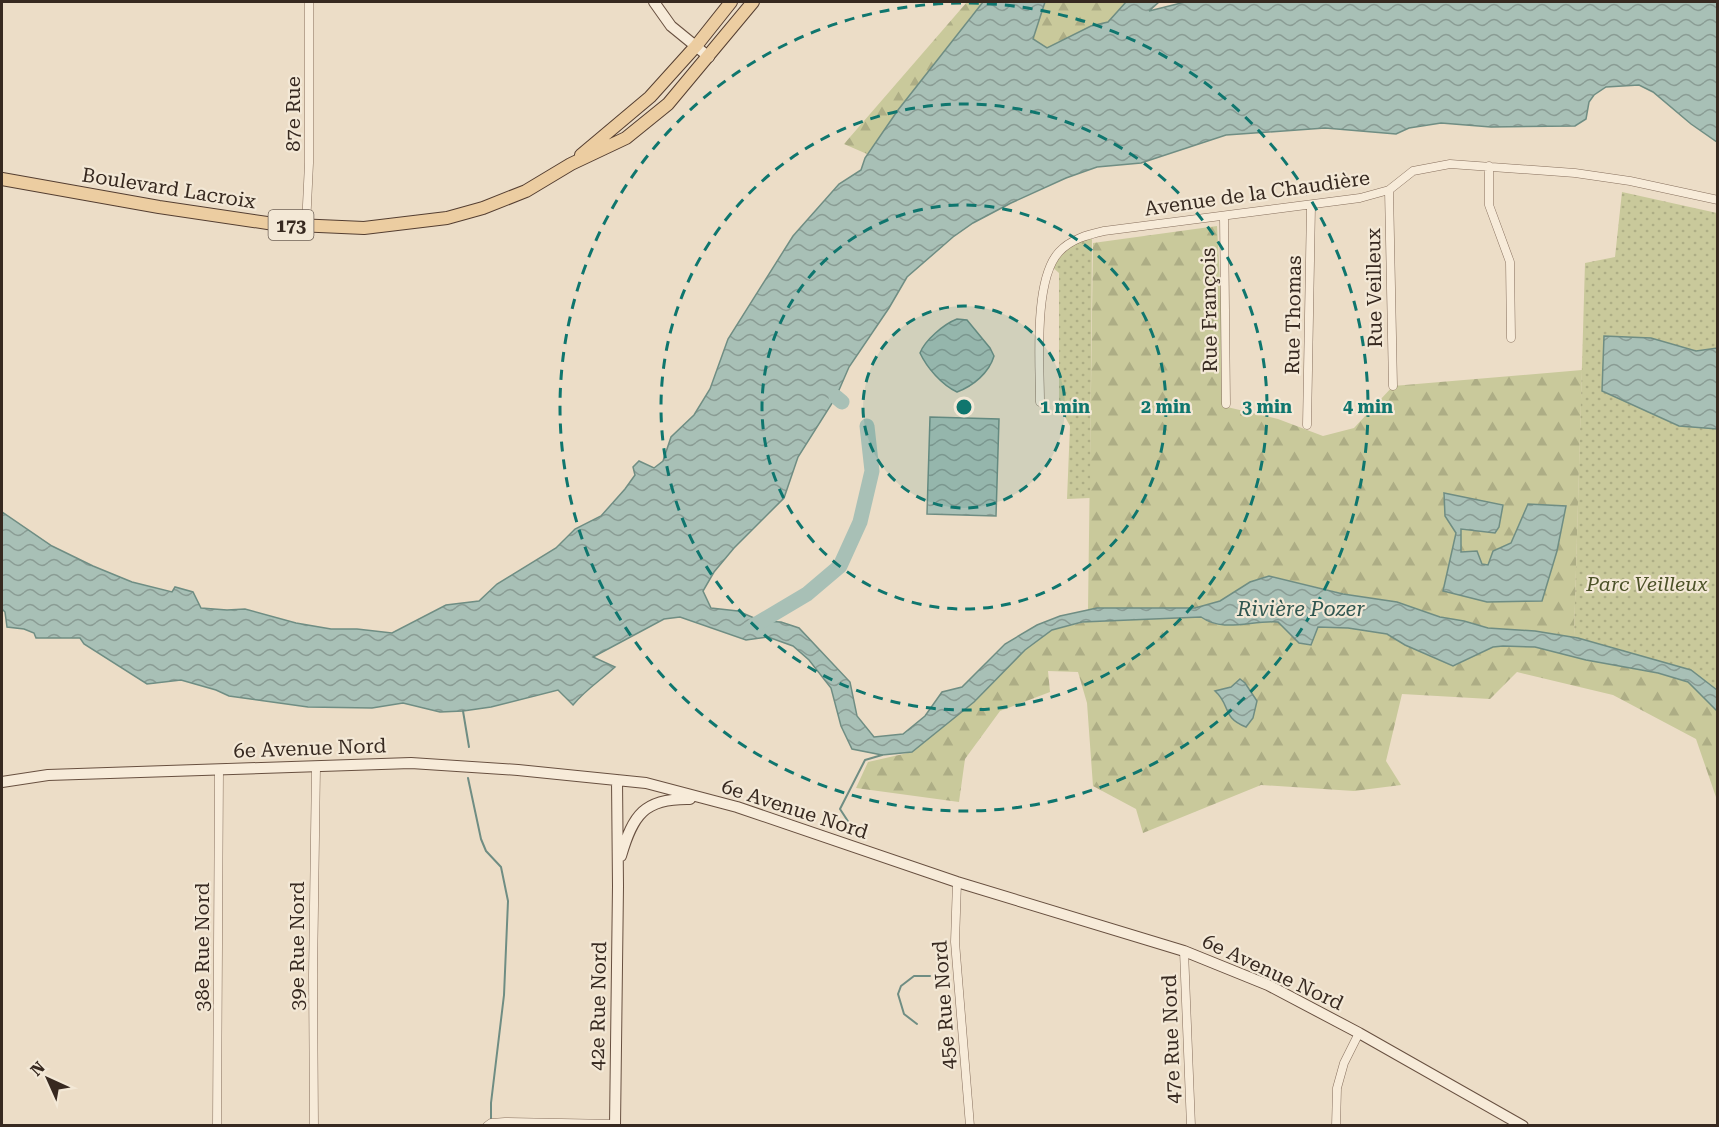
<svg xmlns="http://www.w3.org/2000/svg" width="1719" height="1127" font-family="'Roboto Serif',serif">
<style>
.forest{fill:url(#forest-firs)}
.park{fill:url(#park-dots)}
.water{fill:url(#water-waves);stroke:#6f8d83;stroke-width:1.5}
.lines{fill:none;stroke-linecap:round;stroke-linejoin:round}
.stream{stroke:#6f8d83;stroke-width:2}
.river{stroke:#a8c0b6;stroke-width:15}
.street-casing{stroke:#866f5d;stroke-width:9}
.secondary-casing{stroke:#685040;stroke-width:12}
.primary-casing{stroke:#543e31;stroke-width:14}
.street{stroke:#f7ebd9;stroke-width:8}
.secondary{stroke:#f7ebd9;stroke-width:10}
.primary{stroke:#eccda1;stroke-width:12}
.ring{fill:none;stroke:#0f766e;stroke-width:3;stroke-dasharray:10 8}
.labels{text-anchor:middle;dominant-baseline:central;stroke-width:4.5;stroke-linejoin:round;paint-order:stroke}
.shield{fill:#f3e8d6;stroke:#6f6257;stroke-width:1.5}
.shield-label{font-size:18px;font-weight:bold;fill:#372920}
.street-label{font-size:20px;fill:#372920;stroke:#f3e8d6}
.park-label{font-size:20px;font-style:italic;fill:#4c5228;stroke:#f3e8d6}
.water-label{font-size:21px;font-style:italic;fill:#305650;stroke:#f3e8d6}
.centre{fill:#0f766e;stroke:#f3e8d6;stroke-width:3}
.ring-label{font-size:18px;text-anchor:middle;font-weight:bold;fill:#0f766e;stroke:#f3e8d6;stroke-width:4.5;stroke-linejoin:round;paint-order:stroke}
</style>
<defs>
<pattern id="forest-firs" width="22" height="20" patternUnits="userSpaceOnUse" patternTransform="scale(1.5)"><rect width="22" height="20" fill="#c9c99b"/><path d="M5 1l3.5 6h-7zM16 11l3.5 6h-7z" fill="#adad85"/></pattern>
<pattern id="park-dots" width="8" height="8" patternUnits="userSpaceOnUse" patternTransform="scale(1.5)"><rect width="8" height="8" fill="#c9c99b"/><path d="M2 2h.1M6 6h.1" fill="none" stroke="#adad85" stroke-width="1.8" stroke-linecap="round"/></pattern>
<pattern id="water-waves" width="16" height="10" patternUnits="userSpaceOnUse" patternTransform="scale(1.5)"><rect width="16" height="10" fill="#a8c0b6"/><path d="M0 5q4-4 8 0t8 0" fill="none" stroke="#8a9c94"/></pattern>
</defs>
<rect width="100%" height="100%" fill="#ecddc7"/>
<!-- forest -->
<path class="forest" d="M967 2H984L972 15 867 154 844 144Z
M1045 2H1126L1108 22 1091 26 1047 48 1033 40Z
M1217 226 1227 407 1278 419 1323 436 1354 428 1393 386 1582 370 1574 637 1488 628 1269 576 1220 601 1195 608 1088 610 1093 243Z
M1201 617C1224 633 1252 620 1278 622L1299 643 1318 627 1348 628 1387 634 1405 645 1453 666 1493 647 1503 646 1535 647 1658 673 1689 682 1717 711V800L1696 739 1613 695 1517 672 1490 699 1402 694 1386 761 1401 785 1354 791 1261 785 1143 833 1136 809 1093 786 1087 703 1078 672 1048 671 1050 692 1000 711 965 759 959 802 856 788 868 762 912 752 1025 650 1052 630 1085 622Z"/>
<!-- park -->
<path class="park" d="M1622 192 1717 213V690L1691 670 1574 637 1585 263 1615 257Z
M1092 233 1090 498 1067 499 1070 426 1059 406V273L1050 265 1057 253Z"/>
<!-- water -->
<path class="water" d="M983 2H1045L1033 39 1047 48 1091 26 1108 22 1126 2H1159L1149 11 1185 2H1717V142L1691 124 1653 92 1639 85 1606 87 1594 95 1589 102 1586 119 1575 126 1491 127 1441 123 1409 128 1396 134 1325 128 1226 135 1141 163 1097 167 1066 178 1011 203 973 223 953 237 907 277 889 308 849 367 836 397 798 457 784 498 734 548 714 572 703 591 711 608 738 611 761 621 781 622 799 628 850 682 857 716 874 737 903 734 925 716 942 692 962 687 1005 644 1037 625 1060 616 1097 608H1195L1220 601 1250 582 1269 576 1343 594 1397 602 1440 617 1464 621 1488 628 1535 631 1578 638 1691 670 1717 690V711L1688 682 1658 673 1586 660 1535 647 1503 646 1493 647 1453 666 1405 645 1387 634 1348 628 1318 627 1311 645 1299 643 1278 622C1251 620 1224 633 1201 617L1082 622 1052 630 1025 650 974 702 912 752 882 755 852 749 841 726 831 688 809 660 793 646 768 637 746 640 680 617 664 619 593 657 615 667C601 680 585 690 573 705L558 690 491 707 463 711 440 712 403 703 372 708 308 707 229 696 216 690 181 680 147 684 84 644 80 638H36L34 633 24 629 7 627 5 612 2 609V512L52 546 93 566 132 582 172 592 175 587 193 592 201 608 227 610 245 609 296 623 331 629H357L392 633 446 605 479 601 497 584 556 548 575 529 601 516 625 489 635 475 633 467 639 461 654 468 663 461 671 437 694 415 710 389 728 339 793 236 839 184 861 170 865 158 898 110Z
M957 319 967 320 990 348 994 356C989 373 973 386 957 392 942 385 927 368 920 353 925 340 944 324 957 319Z
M1604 336 1651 338 1696 351 1717 348V429L1679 426 1602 391Z
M930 417 999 419 996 516 927 514Z
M1444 493 1503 505 1499 527 1495 533 1461 529V552L1477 551 1482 564 1488 565 1493 551 1511 543 1528 504 1566 506 1557 551 1542 601 1487 602 1443 591 1456 533 1445 516Z
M1240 679 1245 683 1257 701 1253 718 1246 727C1221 717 1231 705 1215 691L1231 687Z"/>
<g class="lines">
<!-- stream -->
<path class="stream" d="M463 711 469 747
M468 778 481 839 486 851 501 867 508 901 504 995 491 1103V1120
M853 829 840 809 865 760 882 755
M917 1024 904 1014 898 994 901 986 914 976H930"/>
<!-- river -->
<path class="river" d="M836 397 842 402
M753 626 807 594 840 566 860 522 872 471 867 426"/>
<defs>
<path id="street" d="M1489 166V205L1510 262 1511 338
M1389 190 1393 386
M1224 217 1226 404
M306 226 309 163V2
M1040 402C1040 365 1033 280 1059 252 1071 239 1087 235 1104 231L1360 198 1389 190 1413 171 1450 164 1575 173 1630 181 1718 200
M1307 425 1311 206
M957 882 955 942 970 1126
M1184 951 1191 1126
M217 1126 219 769
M314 1126 313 975 316 767
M487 1126 491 1123 505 1122 615 1124
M1336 1126 1337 1088 1344 1063 1359 1033"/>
<path id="secondary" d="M654 2 671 26 709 57
M2 782 48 775 411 763 518 770 646 783 737 807 957 882 1184 951 1268 985 1359 1033 1523 1126
M621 856C633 815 644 798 690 799
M615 1126 618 886 617 780"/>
<path id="primary" d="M581 155 650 97 696 46 731 2
M2 179 159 207 274 224 364 228 447 218 483 208 526 191 571 164 626 138 668 104 753 2"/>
</defs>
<!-- street casing -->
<use href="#street" class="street-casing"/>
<!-- secondary casing -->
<use href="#secondary" class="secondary-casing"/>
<!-- primary casing -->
<use href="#primary" class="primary-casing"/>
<!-- street -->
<use href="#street" class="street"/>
<!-- secondary -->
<use href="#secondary" class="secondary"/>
<!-- primary -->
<use href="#primary" class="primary"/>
</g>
<!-- distance rings -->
<circle cx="964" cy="407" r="101" fill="#0f766e" fill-opacity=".12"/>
<g class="ring">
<circle cx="964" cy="407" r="101"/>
<circle cx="964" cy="407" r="202"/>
<circle cx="964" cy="407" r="303"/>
<circle cx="964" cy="407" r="404"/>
</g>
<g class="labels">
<!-- shield labels -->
<rect class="shield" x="268.5" y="210" width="45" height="30" rx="4.5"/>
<g class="shield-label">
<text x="291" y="225">173</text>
</g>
<!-- street labels -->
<g class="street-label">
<text transform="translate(293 114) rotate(-90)">87e Rue</text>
<text transform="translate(169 188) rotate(9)">Boulevard Lacroix</text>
<text transform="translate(1257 193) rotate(-8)">Avenue de la Chaudière</text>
<text transform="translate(1374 288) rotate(-91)">Rue Veilleux</text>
<text transform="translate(1209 310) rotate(-91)">Rue François</text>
<text transform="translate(1293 315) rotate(-89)">Rue Thomas</text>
<text transform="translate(310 748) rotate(-2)">6e Avenue Nord</text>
<text transform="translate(795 809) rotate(18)">6e Avenue Nord</text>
<text transform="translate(297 946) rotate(-90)">39e Rue Nord</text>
<text transform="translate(202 947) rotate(-90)">38e Rue Nord</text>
<text transform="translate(1273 972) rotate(25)">6e Avenue Nord</text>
<text transform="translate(944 1005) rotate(-94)">45e Rue Nord</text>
<text transform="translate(598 1006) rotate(-89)">42e Rue Nord</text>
<text transform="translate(1171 1039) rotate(-92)">47e Rue Nord</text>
</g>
<!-- park labels -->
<g class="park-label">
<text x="1647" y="584">Parc Veilleux</text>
</g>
<!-- water labels -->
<g class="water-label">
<text x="1301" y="609">Rivière Pozer</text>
</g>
</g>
<circle cx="964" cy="407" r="9" class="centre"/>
<g class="ring-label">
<text x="1065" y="413">1 min</text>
<text x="1166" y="413">2 min</text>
<text x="1267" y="413">3 min</text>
<text x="1368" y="413">4 min</text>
</g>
<!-- border -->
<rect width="1719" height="1127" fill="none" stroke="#372920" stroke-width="6"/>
<!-- north arrow -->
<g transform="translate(48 1079) rotate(315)" stroke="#f3e8d6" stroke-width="4.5" paint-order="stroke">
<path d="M0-4.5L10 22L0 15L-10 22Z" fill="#372920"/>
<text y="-9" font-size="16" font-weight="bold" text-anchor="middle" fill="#372920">N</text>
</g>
</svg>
